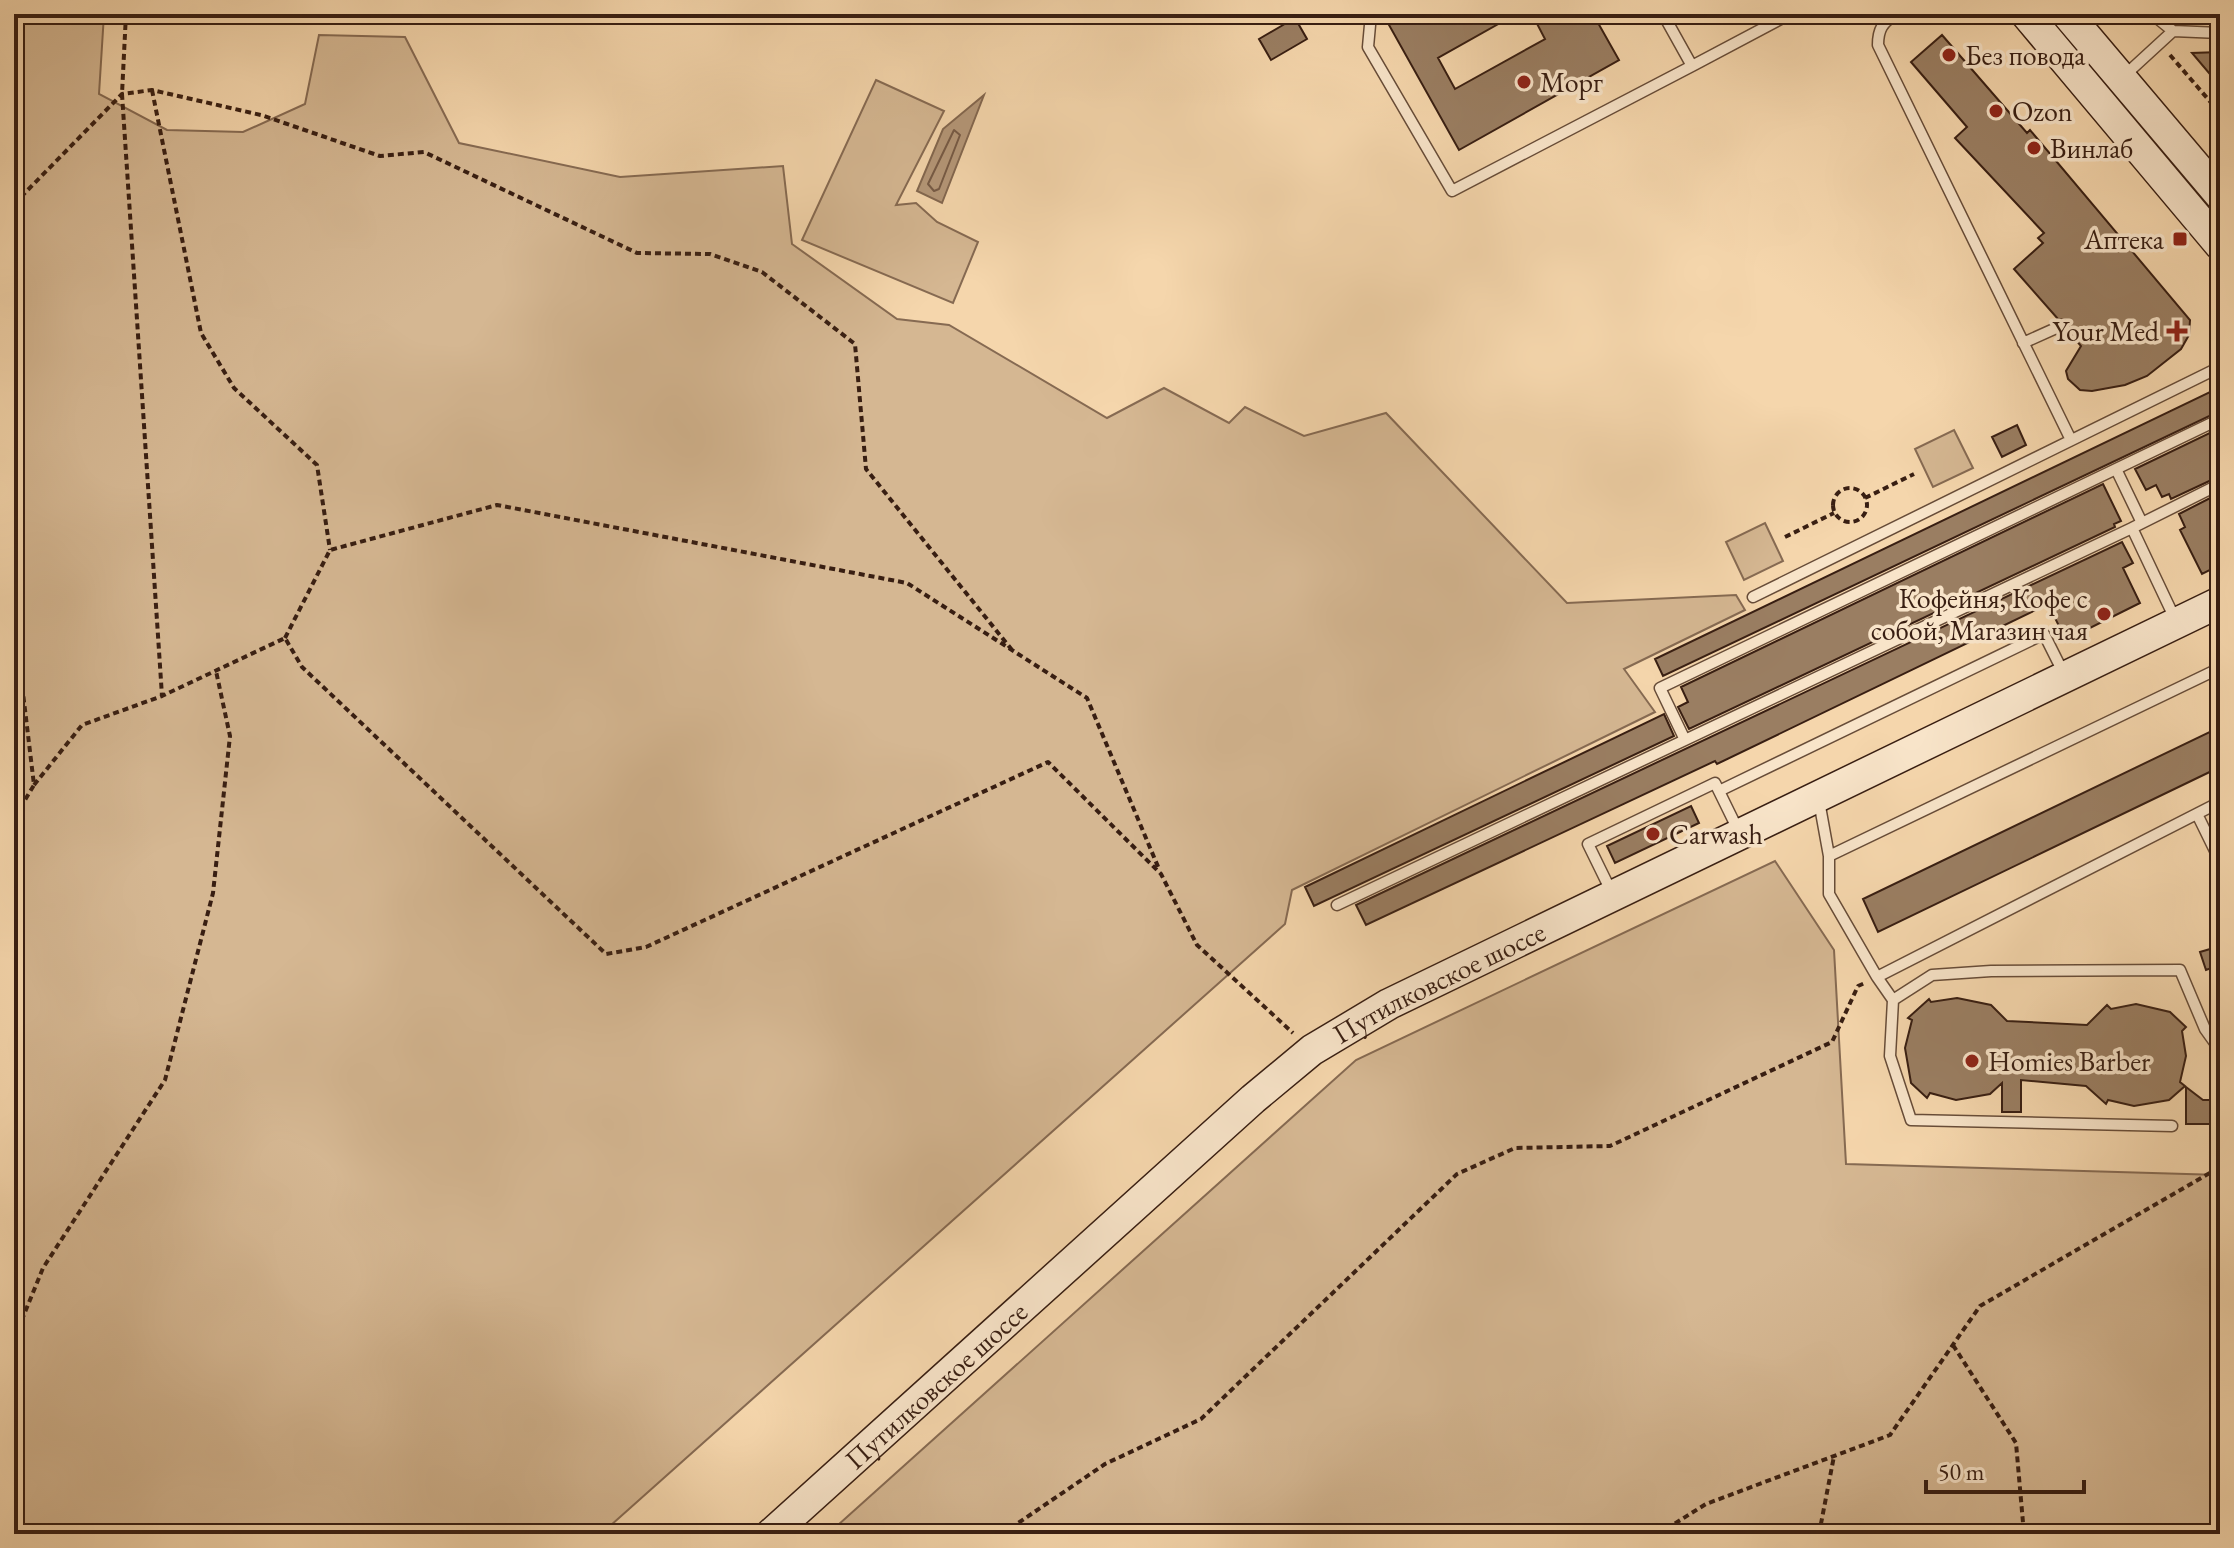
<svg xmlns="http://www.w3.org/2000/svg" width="2234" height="1548" font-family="'EB Garamond',serif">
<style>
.green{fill:#d5b792;stroke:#866a52;stroke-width:2}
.water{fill:#b59778;stroke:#83674f;stroke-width:2}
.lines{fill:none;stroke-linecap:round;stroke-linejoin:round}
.shore{stroke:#765a45;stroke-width:2}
.building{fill:#9a7e62;stroke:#381e12;stroke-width:2}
.service-casing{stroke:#674c38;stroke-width:13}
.secondary-casing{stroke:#381e12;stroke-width:33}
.path{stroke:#381e12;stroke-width:4;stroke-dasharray:6 4;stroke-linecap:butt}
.service{stroke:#f8e4c9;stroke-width:10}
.secondary{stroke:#f8e4c9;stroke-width:30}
.poi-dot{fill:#8f2418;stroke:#f8e4c9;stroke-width:3}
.labels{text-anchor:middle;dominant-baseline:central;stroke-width:7;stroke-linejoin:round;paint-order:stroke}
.poi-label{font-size:28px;fill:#381e12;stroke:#f8e4c9;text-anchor:start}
.street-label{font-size:28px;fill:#381e12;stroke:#f8e4c9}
</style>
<rect width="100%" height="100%" fill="#f5d6ac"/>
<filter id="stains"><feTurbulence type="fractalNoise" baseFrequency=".0025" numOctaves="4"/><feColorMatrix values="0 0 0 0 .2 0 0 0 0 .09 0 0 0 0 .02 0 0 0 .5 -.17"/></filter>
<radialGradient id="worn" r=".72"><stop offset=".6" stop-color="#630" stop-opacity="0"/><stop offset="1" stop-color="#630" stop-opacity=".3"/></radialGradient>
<!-- green -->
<path class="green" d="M14 14H104L99 94 167 130 243 132 305 104 319 35 405 37 459 143 620 177 783 166 792 244 897 319 949 325 1107 418 1164 388 1229 423 1245 407 1304 436 1386 413 1567 603 1736 595 1745 610 1624 669 1655 712 1292 890 1285 924 601 1534H14Z
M876 80 944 111 896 205 916 203 937 222 978 242 953 303 802 240Z
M1954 430 1973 468 1933 487 1915 449Z
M1765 523 1783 561 1744 580 1726 542Z
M1775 861 1834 950 1846 1164 2220 1175V1534H828L1356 1060Z"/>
<!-- water -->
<path class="water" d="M984 95 942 203 917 191 943 129Z"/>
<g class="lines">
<!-- shore -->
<path class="shore" d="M954 130 960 135 939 189 934 191 928 184Z"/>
</g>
<!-- building -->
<path class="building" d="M1410 14H1516L1438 58 1455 89 1545 39 1532 14H1593L1619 60 1459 150 1389 25Z
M1295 18 1307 39 1271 60 1259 39Z
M1942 35 2027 133 2030 130 2190 320 2189 335 2181 349 2147 376 2125 385 2092 391 2080 390 2068 379 2066 371 2081 346 2068 331 2070 321 2058 319 2014 269 2043 243 2038 238 2044 233 1955 138 1967 127 1911 62Z
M2220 52V86L2192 53Z
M2212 391 2220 411 1663 676 1655 659Z
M2017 425 2026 445 2002 457 1992 437Z
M2220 428V476L2171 499 2169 494 2162 497 2156 485 2146 490 2135 469Z
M2103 484 2121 521 2114 524 2115 527 1689 729 1678 707 1688 702 1681 687Z
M2220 493V565L2202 574 2180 530 2185 527 2179 514Z
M2122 542 2133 563 2123 568 2140 603 2066 640 2048 604 1717 764 1715 761 1366 925 1356 905Z
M1664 714 1674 736 1314 906 1305 887Z
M2220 727V767L1878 932 1863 899Z
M1691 806 1699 823 1615 863 1607 846Z
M2220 946V965L2206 970 2200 952Z
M1957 998 1991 1005 2007 1021 2087 1025 2107 1005 2111 1009 2136 1004 2170 1012 2186 1027 2182 1031 2186 1056 2180 1082 2185 1086 2169 1100 2134 1106 2108 1100 2106 1104 2086 1086 2021 1080V1112H2002V1083L1990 1094 1956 1100 1930 1093 1927 1098 1911 1083 1905 1048 1912 1020 1908 1018 1929 999 1931 1002Z
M2186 1087 2203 1100H2220V1124H2186Z"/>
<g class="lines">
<defs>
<path id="service" d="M1371 14 1368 47 1452 191 1692 66 1663 14
M1897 14C1882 22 1878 30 1878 45L2071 440
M2152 14 2173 31
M1692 66 1790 14
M2124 76 2173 31 2220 33
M2023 343 2063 325
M2116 469 2220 419
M2142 523 2220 484
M1753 597 2220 367
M1685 740 1660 688 2116 469 2142 523 2132 528
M1719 791 2044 634 2064 674
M1819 801 1829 856V894L1877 977 2220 802
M2197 814 2220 861
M1829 856 2220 668
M1611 891 1588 844 1715 783 1739 832
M1337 905 2132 528 2176 621
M1877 977 1893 1000 1932 975 1991 971 2180 970 2205 1029 2220 1050
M1893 1000 1890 1056 1911 1120 2172 1126"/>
<g id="secondary">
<path d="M2026 14 2220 245"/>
<path d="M2067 14 2220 195"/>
<path id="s1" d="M771 1534 1253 1099 1312 1050 1389 1004 2220 602"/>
</g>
</defs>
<!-- service casing -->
<use href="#service" class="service-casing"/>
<!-- secondary casing -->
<use href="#secondary" class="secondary-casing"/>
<!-- path -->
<path class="path" d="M126 14 122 94 162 696
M2170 55 2220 113
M152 90 201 333 234 388 317 465 330 550
M14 204 122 94 152 90 261 115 380 156 424 152 637 253 710 254 762 272 855 344 866 469 1012 650
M1833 505a17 17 0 1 1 34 0a17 17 0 1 1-34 0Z
M1865 498 1914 474
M1785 537 1834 513
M285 638 330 550 497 505 907 583 1087 698 1159 869
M14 668 23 693 34 785 14 818
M34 785 82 725 162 696 285 638 302 667 606 954 646 947 1048 762 1161 874 1197 945 1293 1033
M14 1339 43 1268 165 1080 213 893 230 736 216 671
M1953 1345 2016 1443 2024 1534
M1002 1534 1105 1464 1201 1419 1457 1174 1515 1148 1610 1146 1832 1042 1858 986 1865 983
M1658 1534 1706 1504 1890 1435 1980 1306 2220 1167
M1819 1534 1834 1456"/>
<!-- service -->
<use href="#service" class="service"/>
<!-- secondary -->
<use href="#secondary" class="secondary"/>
</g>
<!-- markers -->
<g class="poi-dot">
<circle cx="1949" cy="55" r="8"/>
<circle cx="1524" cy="82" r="8"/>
<circle cx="1996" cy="111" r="8"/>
<circle cx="2034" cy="148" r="8"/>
<rect x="2172" y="231" width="16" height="16" rx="4"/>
<path d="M2173 319h8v8h8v8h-8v8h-8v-8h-8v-8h8z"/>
<circle cx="2104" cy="614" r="8"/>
<circle cx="1653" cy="834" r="8"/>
<circle cx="1972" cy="1061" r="8"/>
</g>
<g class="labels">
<!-- poi labels -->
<g class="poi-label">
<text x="1965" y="55">Без повода</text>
<text x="1540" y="82">Морг</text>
<text x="2012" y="111">Ozon</text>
<text x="2050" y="148">Винлаб</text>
<text x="2164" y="239" text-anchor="end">Аптека</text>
<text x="2159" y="331" text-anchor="end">Your Med</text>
<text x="2088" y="598" text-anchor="end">Кофейня, Кофе с<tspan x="2088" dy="32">собой, Магазин чая</tspan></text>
<text x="1669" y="834">Carwash</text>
<text x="1988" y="1061">Homies Barber</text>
</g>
<!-- street labels -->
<g class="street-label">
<text stroke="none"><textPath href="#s1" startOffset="870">Путилковское шоссе</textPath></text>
<text stroke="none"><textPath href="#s1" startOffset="222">Путилковское шоссе</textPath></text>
</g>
</g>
<!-- margin -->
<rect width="2234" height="1548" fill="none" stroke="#f5d6ac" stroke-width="48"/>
<rect x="16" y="16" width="2202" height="1516" fill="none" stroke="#381e12" stroke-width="4"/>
<rect x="24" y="24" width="2186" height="1500" fill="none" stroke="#381e12" stroke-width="2"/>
<!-- scale -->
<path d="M1926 1480v12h158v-12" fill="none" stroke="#381e12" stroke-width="4"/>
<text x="1938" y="1480" font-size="24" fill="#381e12" stroke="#f8e4c9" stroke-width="6" paint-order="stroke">50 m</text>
<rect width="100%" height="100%" filter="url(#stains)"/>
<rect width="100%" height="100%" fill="url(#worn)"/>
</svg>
